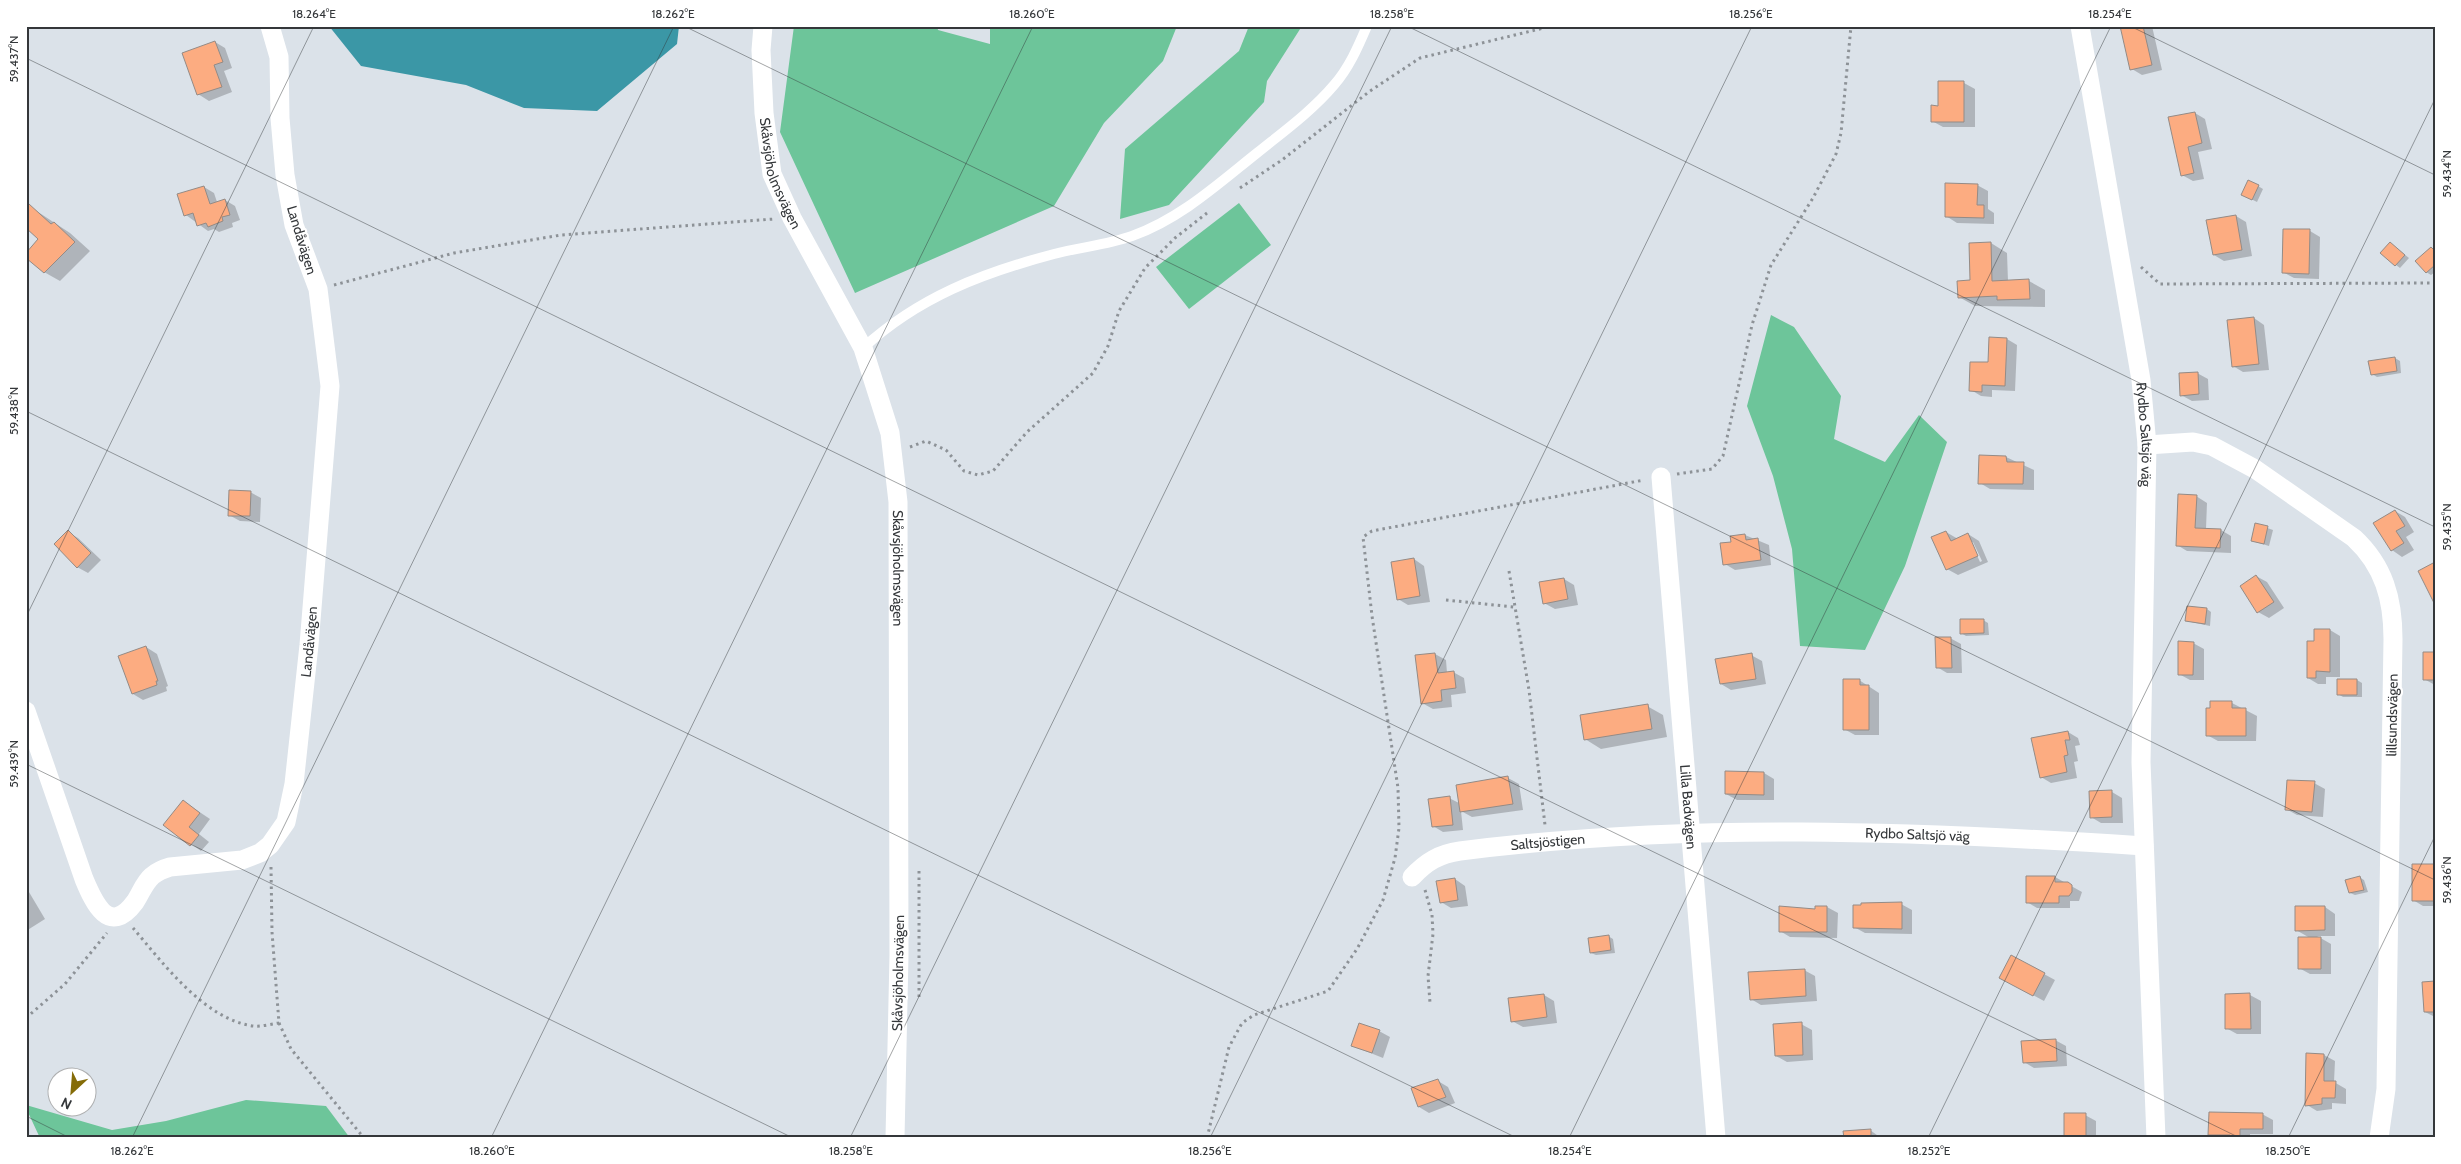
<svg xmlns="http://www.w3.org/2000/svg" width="2461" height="1164" font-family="Cabin,sans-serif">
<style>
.green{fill:#6dc59a}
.water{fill:#3b97a6}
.shadow{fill:#0003;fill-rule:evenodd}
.building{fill:#fcac81;stroke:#948b86}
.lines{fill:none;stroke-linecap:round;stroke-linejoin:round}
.path{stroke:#8d9297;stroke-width:3;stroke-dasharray:2.5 4;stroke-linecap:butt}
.service{stroke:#fff;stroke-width:10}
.minor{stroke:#fff;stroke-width:19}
.ticks{fill:none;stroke:#34373a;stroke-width:1;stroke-opacity:0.45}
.labels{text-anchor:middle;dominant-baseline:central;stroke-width:4.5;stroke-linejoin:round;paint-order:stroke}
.street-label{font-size:14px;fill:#34373a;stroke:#fff}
.neatline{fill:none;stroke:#34373a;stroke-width:2}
.ticks-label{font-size:12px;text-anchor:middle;fill:#34373a}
</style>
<rect width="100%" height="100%" fill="#dbe2e9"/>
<!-- green -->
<path class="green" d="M794 26H937L938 30 990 44V26H1177L1163 61 1104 123 1054 206 855 293 780 132Z
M1249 26H1302L1267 81 1264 102 1169 205 1120 219 1125 149 1239 51Z
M1239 203 1271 245 1189 309 1156 267Z
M1771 315 1794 327 1841 396 1834 439 1885 462 1919 415 1947 442 1905 566 1865 650 1800 646 1792 549 1773 476 1747 406Z
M246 1100 326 1106 350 1138H40L26 1108V1105L112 1130 166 1121Z"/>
<!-- water -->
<path class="water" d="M329 26H679L677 44 597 111 524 108 466 85 361 66Z"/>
<!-- shadow -->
<path class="shadow" d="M2121 26H2152L2162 70 2142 75 2132 69Z
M215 42 225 48 232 68 224 71 232 92 209 101 198 94Z
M1939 83H1964L1975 89V127H1943L1932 121 1939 107Z
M2195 113 2205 119 2212 149 2198 152 2204 179 2193 181 2182 175Z
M1977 185 1988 191V209L1994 213V224L1957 223 1946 216Z
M2258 186 2263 189 2257 202 2247 197Z
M204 187 214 193 217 202 225 200 235 206 240 220 232 223 233 227 219 232 214 229 208 231 186 215Z
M29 206 70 233 90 251 60 281 44 272 40 239Z
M2236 216 2246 222 2252 256 2224 261 2214 255Z
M2310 231 2320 237 2319 279 2294 278 2283 272Z
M1991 243 2007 253 2008 281H2029L2045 290V307L1975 306 1959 297 1971 281Z
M2390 243 2409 258 2400 268 2396 265Z
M2431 248 2435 251V272L2431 275 2426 272Z
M2254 318 2264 325 2269 370 2243 372 2233 366Z
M2007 339 2017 345 2015 391 1992 390V397L1981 396 1971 390Z
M2395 358 2400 361 2401 373 2377 377 2372 374Z
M2197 373 2208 379 2209 400 2192 401 2181 395Z
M2006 457 2034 470V490L1990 489 1980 483Z
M250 492 261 498 260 522 240 521 229 515Z
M2196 496 2207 503 2206 529 2221 530 2231 536V553L2187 551 2177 545Z
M2395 511 2405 517 2414 532 2406 537 2414 550 2402 557 2392 550Z
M2256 524 2273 530 2269 546 2252 541Z
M68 532 78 538 101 560 88 573 77 567Z
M1946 532 1958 539 1968 534 1979 541 1988 562 1958 575 1947 569ZM1971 542H1973L1982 561 1980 562Z
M1745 535 1769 545 1771 565 1735 570 1725 564 1732 543Z
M1414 559 1424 566 1430 602 1408 605 1398 599Z
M2256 576 2267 582 2284 608 2269 618 2258 612Z
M1564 579 1574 585 1578 605 1555 609 1544 603Z
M2207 609 2211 612 2210 626 2186 621Z
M1983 620 1988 623 1989 635 1966 636 1961 633Z
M2330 630 2340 636V677H2326V684H2318L2308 678 2315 642Z
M1950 638 1961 644 1962 673H1947L1937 667Z
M2193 643 2204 649V680H2190L2179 674Z
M146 647 157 654 168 686 166 687 167 691 143 700 133 694Z
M2435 653V685L2424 679Z
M1435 654 1446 660 1447 673 1453 672 1464 678 1466 693 1451 695 1452 707 1433 709 1422 703Z
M1751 655 1762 661 1766 684 1731 690 1721 684Z
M1859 680 1879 693V735H1855L1844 729Z
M2357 680 2362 683V697H2343L2338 694Z
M2211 702 2232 703 2257 716 2256 741H2218L2207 735Z
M1647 706 1663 715 1667 737 1601 749 1585 739Z
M2068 732 2078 738 2080 745 2075 746 2078 761 2074 762 2077 778 2051 783 2041 777Z
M1764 773 1774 779V800H1737L1726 794Z
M1508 778 1519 784 1523 810 1472 817 1461 811 1463 830 1443 832 1433 826 1449 798 1461 804Z
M2314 783 2325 789 2323 817 2297 815 2286 809Z
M2112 792 2122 798 2123 823H2101L2091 817Z
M183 801 210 819 199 834 209 842 201 851 165 825Z
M2435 865V906H2423L2413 900Z
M2055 877 2082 892 2079 901H2070V908H2037L2027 902Z
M2359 877 2364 880 2368 892 2355 895 2350 893Z
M1455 879 1465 886 1468 906 1451 908 1441 902Z
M26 887 45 919 26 931Z
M1901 904 1912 910V934L1865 933 1854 927Z
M1827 907 1838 913 1837 938 1790 937 1780 931 1817 910Z
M2325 907 2335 914V936H2317L2331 944V974H2310L2299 968 2310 938 2296 930Z
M1608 936 1613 939 1615 953 1596 955 1591 953Z
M2011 956 2055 980 2044 1001 2011 983Z
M1804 970 1815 976 1817 1001 1761 1005 1751 999Z
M2435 982V1017L2425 1012Z
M1544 995 1554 1001 1557 1023 1523 1027 1512 1021Z
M2250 995 2261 1001V1034H2237L2226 1028Z
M1801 1024 1812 1030 1813 1060 1787 1062 1776 1056Z
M1379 1031 1390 1037 1383 1058 1353 1046Z
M2055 1040 2066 1046 2067 1066 2034 1068 2024 1062Z
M2308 1055H2324L2335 1061 2334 1082 2346 1089V1104L2332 1103V1109L2317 1111 2307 1105Z
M1438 1081 1448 1087 1455 1103 1429 1113 1419 1107Z
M2262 1114 2273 1120V1134H2250V1138H2215L2210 1134Z
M2085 1115 2096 1121V1138H2066Z
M1870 1130 1881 1138H1845Z"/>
<!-- building -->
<path class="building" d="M2120 26H2143L2152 65 2130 70Z
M215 41 223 62 214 65 222 87 197 95 182 53Z
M1938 81H1964V122H1931V105L1938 106Z
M2195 112 2202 143 2188 147 2194 173 2181 176 2168 117Z
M2248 180 2259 185 2252 200 2241 195Z
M1945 183 1978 184 1977 205H1984V218L1945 217Z
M204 186 210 204 225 199 230 215 222 217 223 221 208 227 206 223 197 226 193 213 184 216 177 194Z
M29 204 51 224 54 222 75 242 44 273 26 258V253L38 239 26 228V207Z
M2236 215 2242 250 2213 255 2206 220Z
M2283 229H2310L2309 274 2282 273Z
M1991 242 1992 281 2029 279 2030 299 1997 300V296L1958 298 1957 281 1970 280 1969 243Z
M2390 242 2405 255 2395 266 2380 253Z
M2431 247 2435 251V265L2426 273 2415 261Z
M2254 317 2259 364 2232 367 2227 320Z
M1989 337 2007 338 2005 386 1982 385V392L1969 391 1970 362H1988Z
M2395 357 2397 371 2371 375 2368 361Z
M2198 372 2199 394 2180 396 2179 373Z
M1979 455 2006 456 2007 462H2024L2023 484H1978Z
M229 490 251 491 250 516H228Z
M2178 494 2197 495 2195 528 2221 529 2220 548 2176 546Z
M2395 510 2405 526 2396 531 2404 543 2391 551 2373 523Z
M2255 523 2268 526 2264 544 2251 541Z
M68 530 91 553 77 568 54 544Z
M1946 531 1951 541 1968 533 1978 556 1946 570 1931 537Z
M1745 534 1746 540 1758 538 1761 560 1723 565 1720 543 1731 542 1730 536Z
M1414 558 1420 596 1397 600 1391 562Z
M2435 562V605L2418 571Z
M2256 575 2274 602 2257 613 2240 586Z
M1564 578 1568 599 1543 604 1539 582Z
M2187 606 2207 608 2205 624 2185 621Z
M1960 619H1984V633L1960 634Z
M2314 629H2330V672L2316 671V678H2307V641H2314Z
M1935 637H1951L1952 668H1936Z
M2178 641 2194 642 2193 675H2178Z
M146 646 158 681H156L157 685 132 694 118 656Z
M2423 652H2435V680H2423Z
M1435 653 1438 673 1454 671 1456 688 1441 690 1442 701 1421 704 1415 655Z
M1752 653 1756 679 1720 684 1715 659Z
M1843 679H1860V685H1869V730H1843Z
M2337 679H2357V695H2337Z
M2210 701H2232V708H2246V736H2206V708H2210Z
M1648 704 1652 729 1584 740 1580 715Z
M2068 731 2070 740H2065L2068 755 2064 756 2067 772 2040 778 2031 738Z
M1725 771 1764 772V795L1725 794Z
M1508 776 1513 804 1460 812 1456 785Z
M2287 780 2315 781 2312 812 2285 810Z
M2112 790V817L2090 818 2089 791Z
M1450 796 1453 825 1432 827 1428 799Z
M183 800 200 813 189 827 199 835 190 846 163 825Z
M2412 864H2435V901H2412Z
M2026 876H2055V882H2068L2072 885V892L2069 896H2059V903H2026Z
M2360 876 2364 890 2349 893 2345 880Z
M1455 878 1458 900 1440 903 1436 881Z
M1902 902V929L1853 928V905H1861V903Z
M1779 906 1815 909V906H1827V932H1779Z
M2295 906H2325V930L2295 931Z
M1609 935 1611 950 1590 953 1588 938Z
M2298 937H2321V969H2298Z
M2011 955 2045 973 2033 996 1999 978Z
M1805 969 1806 996 1750 1000 1748 972Z
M2435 981V1012H2424L2422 982Z
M2250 993 2251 1029H2225V994Z
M1544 994 1547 1017 1511 1022 1508 998Z
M1802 1022 1803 1055 1775 1056 1773 1024Z
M1359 1023 1380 1030 1372 1053 1351 1046Z
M2056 1039 2057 1061 2023 1063 2021 1041Z
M2306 1053 2324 1054V1081H2336L2335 1098H2322V1104L2305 1106Z
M1438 1079 1446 1097 1418 1107 1411 1088Z
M2209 1112 2263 1113V1129H2240V1138H2230V1135H2208Z
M2064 1113H2086V1138H2064Z
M1871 1129V1138H1844L1843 1131Z"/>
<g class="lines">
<!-- path -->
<path class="path" d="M1240 188 1282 160 1370 91 1420 58 1552 26
M2141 267 2160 284 2432 283
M334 285 454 253 561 235 774 219
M910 447 926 441 946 450 964 471 978 475 993 471 1027 432 1093 373 1108 346 1119 311 1145 268 1175 238 1207 213
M1677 474 1712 469 1723 456 1752 325 1771 265 1813 198 1836 154 1841 133 1851 26
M1509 571 1529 690 1545 825
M1446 600 1514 607
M271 867 272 932 279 1023 291 1049 364 1138
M1425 890 1432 915 1433 934 1428 976 1430 1003
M133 928C163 963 204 1019 253 1026 261 1027 271 1024 279 1023
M919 997V871
M26 1018 65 984 107 933
M1207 1138 1229 1047 1242 1023 1254 1015 1328 991 1357 949 1383 900 1395 858 1399 828 1398 788 1372 616 1363 537 1372 531 1644 480"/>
<!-- service -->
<path class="service" d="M863 348C919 297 982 273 1054 254 1080 247 1107 245 1132 236 1180 219 1218 184 1257 153 1283 132 1312 111 1334 85 1349 68 1358 47 1367 26"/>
<!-- minor -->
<g class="minor">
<path id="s1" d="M763 26 761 50 764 113 772 174 792 218 863 348 890 433 898 502 899 955 895 1138"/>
<path id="s2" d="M2080 26 2141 380 2147 445 2141 762 2156 1138"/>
<path d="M2147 445 2193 442 2212 446 2255 469 2354 538C2384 566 2393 599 2393 639L2386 1089 2379 1138"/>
<path id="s3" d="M1661 477 1716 1138"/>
<path id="s4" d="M26 711 84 879C94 903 109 937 135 902 141 893 144 883 152 876 158 871 163 869 170 867L242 860 260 853 270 845 286 822 294 784 309 645 330 386 318 289 294 225 285 175 280 118 279 57 270 26"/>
<path id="s5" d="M1412 877C1426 862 1439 854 1460 851 1688 822 1915 831 2144 846"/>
</g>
</g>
<!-- ticks -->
<path class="ticks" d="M684 26 2435 880M1407 26 2435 527M2130 26 2435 175M26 58 2240 1138M26 411 1517 1138M26 617 314 26M26 764 793 1138M26 1116 70 1138M132 1138 674 26M491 1138 1033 26M850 1138 1392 26M1210 1138 1752 26M1569 1138 2111 26M1928 1138 2435 99M2288 1138 2435 836"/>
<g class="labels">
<!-- street labels -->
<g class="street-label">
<text stroke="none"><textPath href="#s1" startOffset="150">Skåvsjöholmsvägen</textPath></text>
<text transform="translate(302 240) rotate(73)">Landåvägen</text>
<text stroke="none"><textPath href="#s2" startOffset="414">Rydbo Saltsjö väg</textPath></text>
<text stroke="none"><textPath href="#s1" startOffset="570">Skåvsjöholmsvägen</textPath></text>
<text stroke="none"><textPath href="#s4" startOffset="621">Landåvägen</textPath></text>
<text transform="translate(2392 715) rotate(-89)">lillsundsvägen</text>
<text stroke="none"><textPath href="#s3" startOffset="331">Lilla Badvägen</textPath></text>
<text stroke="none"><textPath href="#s5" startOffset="514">Rydbo Saltsjö väg</textPath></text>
<text stroke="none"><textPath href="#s5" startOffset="144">Saltsjöstigen</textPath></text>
<text transform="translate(898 973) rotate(-89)">Skåvsjöholmsvägen</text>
</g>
</g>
<!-- border -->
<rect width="2461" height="1164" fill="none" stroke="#ffffff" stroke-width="55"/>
<!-- north arrow -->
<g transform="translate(72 1092) rotate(206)"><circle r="24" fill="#ffffff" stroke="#aeafb0"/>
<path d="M0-4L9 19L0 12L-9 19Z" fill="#856c08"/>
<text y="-8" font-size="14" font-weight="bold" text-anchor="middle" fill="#34373a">N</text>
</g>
<rect x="28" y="28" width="2406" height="1108" class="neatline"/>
<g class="ticks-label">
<text x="314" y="18">18.264°E</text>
<text x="673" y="18">18.262°E</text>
<text x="1032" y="18">18.260°E</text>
<text x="1392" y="18">18.258°E</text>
<text x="1751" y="18">18.256°E</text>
<text x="2110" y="18">18.254°E</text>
<text transform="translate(14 59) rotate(-90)" y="4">59.437°N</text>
<text transform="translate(2447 174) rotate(-90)" y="4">59.434°N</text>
<text transform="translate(14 411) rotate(-90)" y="4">59.438°N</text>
<text transform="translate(2447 527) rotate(-90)" y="4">59.435°N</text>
<text transform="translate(14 764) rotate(-90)" y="4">59.439°N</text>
<text transform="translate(2447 880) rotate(-90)" y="4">59.436°N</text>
<text x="132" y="1155">18.262°E</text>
<text x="492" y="1155">18.260°E</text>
<text x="851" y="1155">18.258°E</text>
<text x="1210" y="1155">18.256°E</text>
<text x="1570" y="1155">18.254°E</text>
<text x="1929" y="1155">18.252°E</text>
<text x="2288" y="1155">18.250°E</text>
</g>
</svg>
